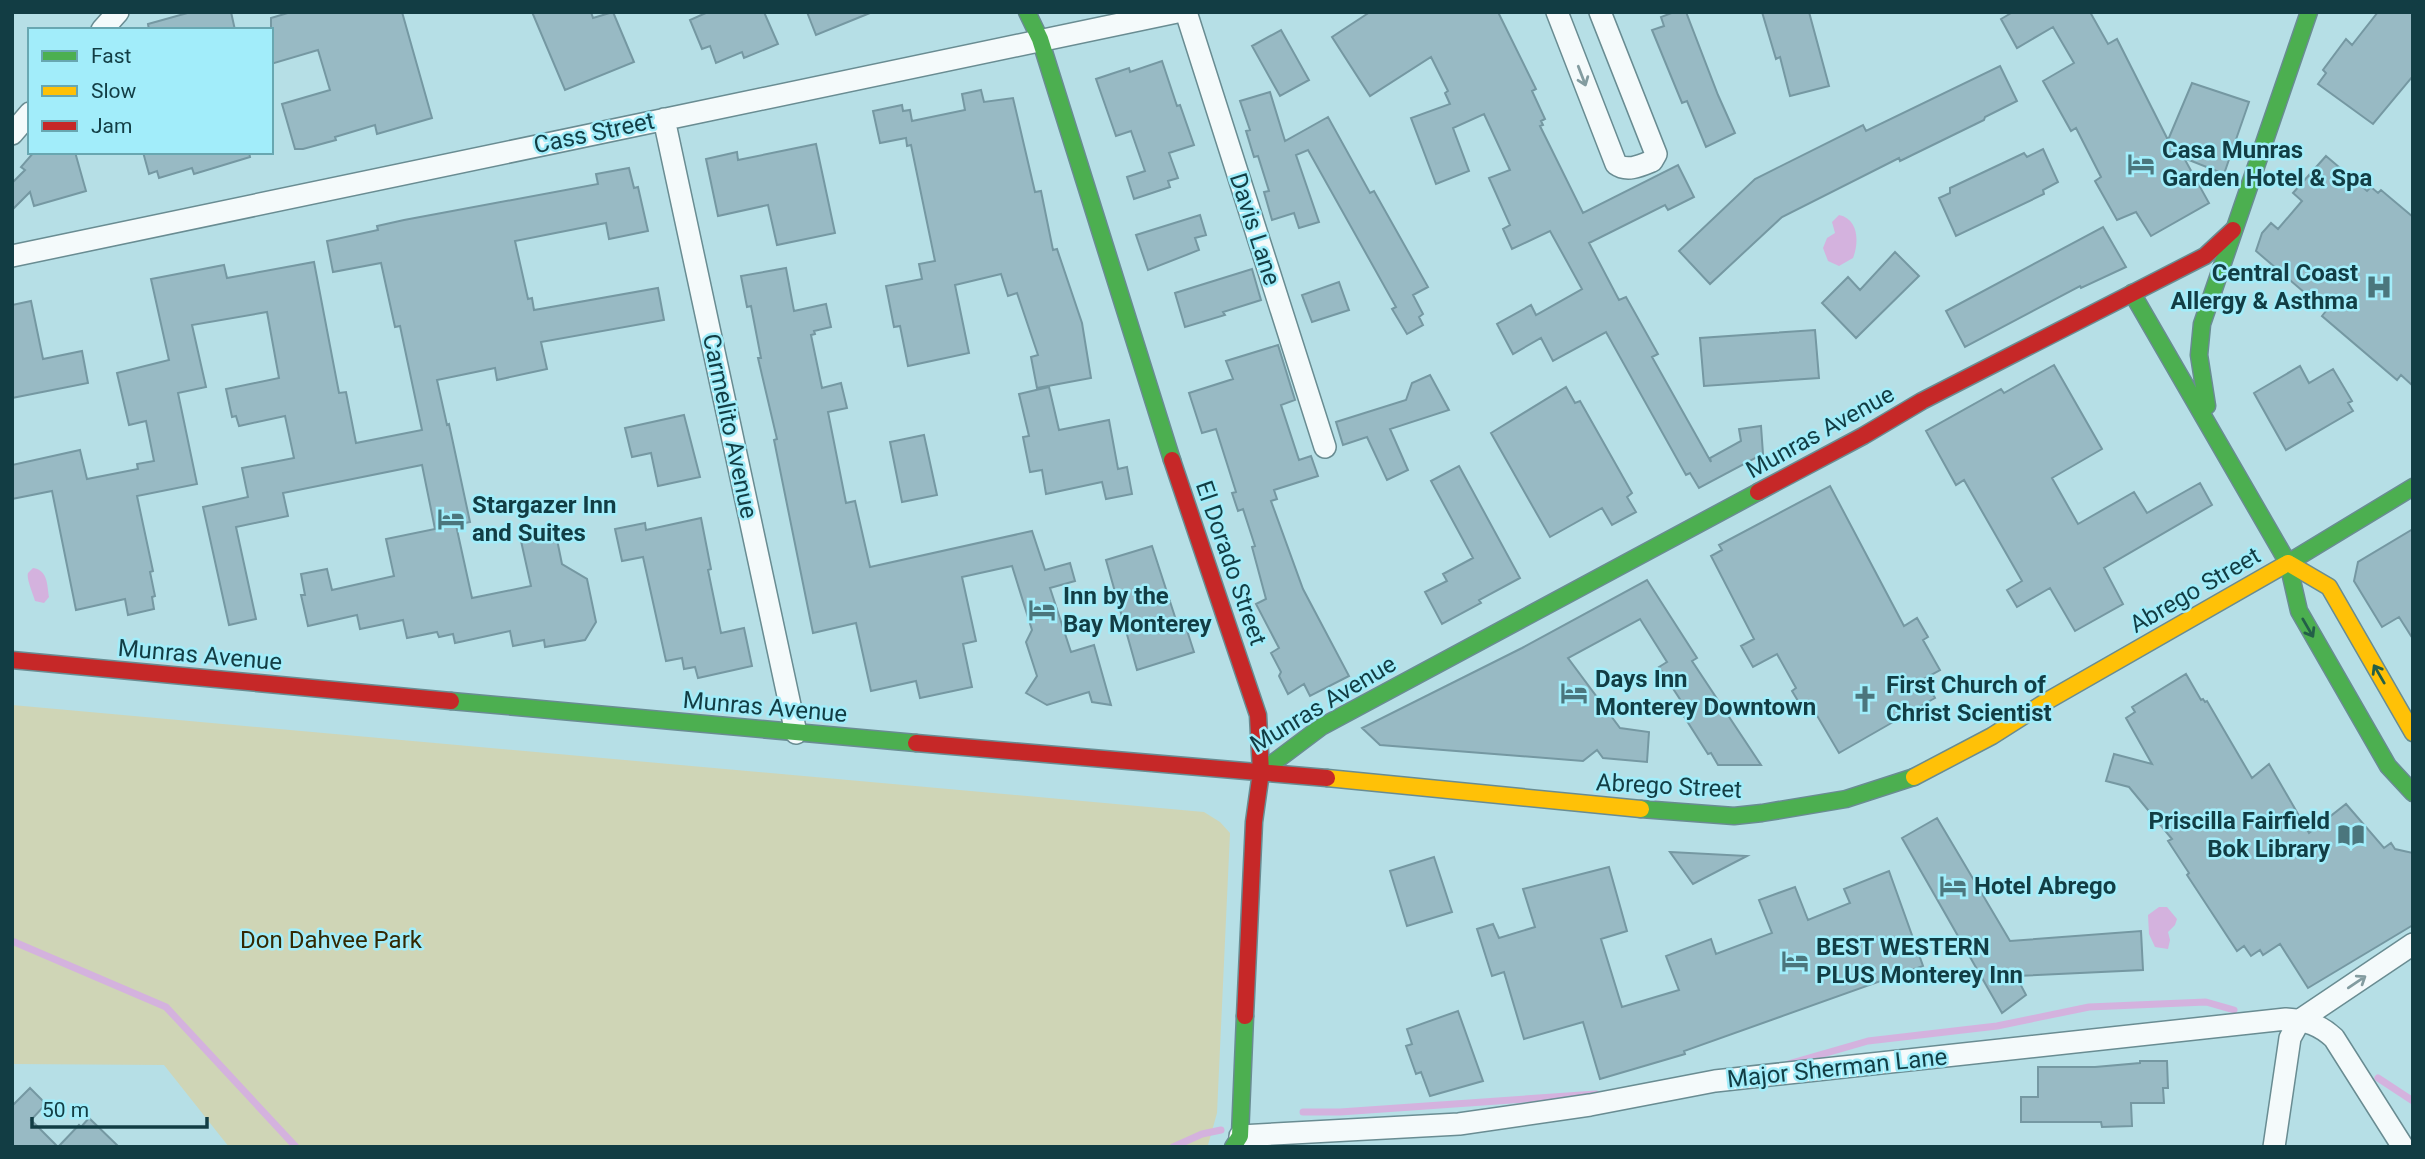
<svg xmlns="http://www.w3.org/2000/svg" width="2425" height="1159" font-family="Roboto,sans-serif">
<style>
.green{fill:#cfd5b6}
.water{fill:#d4b2de}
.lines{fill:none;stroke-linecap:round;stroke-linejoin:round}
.stream{stroke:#d4b2de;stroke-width:7}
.building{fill:#98bac4;stroke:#7598a2;stroke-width:2}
.street-casing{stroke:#698c92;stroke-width:24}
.fast-casing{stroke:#698c92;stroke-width:19}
.slow-casing{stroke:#698c92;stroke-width:19}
.jam-casing{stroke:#698c92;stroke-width:19}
.street{stroke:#f4fafb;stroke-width:21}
.fast{stroke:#4caf50;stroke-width:16}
.slow{stroke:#ffc107;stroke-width:16}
.jam{stroke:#c62828;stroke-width:16}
.oneway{stroke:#839ca0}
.oneway2{stroke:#235f48}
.labels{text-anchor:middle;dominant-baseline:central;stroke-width:5;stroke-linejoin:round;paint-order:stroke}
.street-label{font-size:24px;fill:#123d44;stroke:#a2edfa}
.poi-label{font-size:24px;font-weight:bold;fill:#123d44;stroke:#a2edfa;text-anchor:start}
.park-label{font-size:24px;fill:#342802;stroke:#a2edfa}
</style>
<rect width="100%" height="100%" fill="#b6dfe6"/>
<!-- green -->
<path class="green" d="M12 705 1204 812 1220 822 1230 833 1217 1113 1208 1145 229 1147 164 1065 12 1064Z"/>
<!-- water -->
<path class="water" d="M1839 215C1859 219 1859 243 1853 258L1839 266 1828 261 1823 248 1827 238 1835 233 1832 222Z
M33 568C48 570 47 585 49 597L44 603 35 601C33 594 26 578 28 573Z
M2159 907H2167L2177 919 2175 925 2168 932 2170 940 2168 949 2155 947 2149 934 2148 915Z"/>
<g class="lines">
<!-- stream -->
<path class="stream" d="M12 941 166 1007 296 1147
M1788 1064 1868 1041 1997 1026 2089 1007 2206 1002 2234 1010
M2378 1078 2413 1101
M1303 1112H1340L1596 1094
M1173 1147 1202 1134 1221 1130"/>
</g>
<!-- building -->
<path class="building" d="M191 12H231L235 30H149L148 24Z
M291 12H402L432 118 377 134 375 125 335 137 336 140 303 149H295L282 104 330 90 318 50 271 64V18Z
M532 12H591L593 18 613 12 634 62 565 90Z
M708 12H764L778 44 744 58 742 52 716 63 710 46 702 49 690 20Z
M807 12H870V13L816 35Z
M1370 12H1498L1536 89 1532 91 1545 119 1541 121 1543 125 1540 126 1583 213 1678 165 1694 197 1668 210 1665 205 1589 243 1619 300 1626 297 1658 354 1652 357 1711 462 1710 458 1741 441 1739 429 1761 426 1763 454 1699 488 1690 473 1686 475 1606 332 1553 361 1541 338 1513 354 1497 324 1531 305 1536 315 1582 289 1550 231 1512 249 1503 229 1510 225 1489 178 1510 170 1484 114 1453 128 1469 171 1436 184 1411 118 1450 104 1445 93 1448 91 1431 57 1370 96 1332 37Z
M1674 12H1686L1718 95 1735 133 1706 147 1687 101 1682 103 1652 30 1664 26 1661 17Z
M1762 12H1809L1829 86 1790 96 1780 57 1776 59Z
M2013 12H2090L2108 44 2117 39 2168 140 2192 83 2249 102 2224 174 2184 158 2209 203 2151 236 2136 212 2117 220 2095 181 2101 177 2076 128 2071 131 2043 81 2074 63 2053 27 2017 48 2001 19Z
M2378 12H2413V76L2373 124 2318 84 2326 73 2323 70 2346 39 2352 45Z
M1281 30 1309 80 1280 96 1252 46Z
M1162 61 1177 106 1180 105 1194 145 1169 153 1178 178 1168 181 1170 187 1134 199 1127 177 1145 171 1131 131 1116 136 1096 79 1129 68 1130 72Z
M2000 66 2017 101 1985 117 1984 120 1900 161 1899 158 1782 217 1710 284 1679 251 1755 179 1863 125 1866 131Z
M981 90 984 102 1013 98 1035 192 1041 191 1053 250 1057 249 1082 323 1091 378 1037 388 1031 357 1038 355 1017 293 1008 296 1001 274 955 285 969 353 908 366 900 326 894 327 886 286 922 279 919 264 935 261 911 145 907 146 906 138 880 143 873 111 902 105 903 111 910 110 912 121 965 110 962 94Z
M1270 92 1285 141 1328 117 1370 193 1374 191 1428 287 1413 295 1423 314 1419 317 1423 325 1407 334 1392 309 1396 307 1308 150 1296 155 1319 222 1299 228 1294 213 1272 220 1264 192 1269 191 1258 156 1254 157 1246 131 1250 130 1240 101Z
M816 144 835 233 777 245 768 205 718 216 706 159 737 152 738 160Z
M2043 149 2058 182 2043 190 2044 194 1956 236 1939 198 1950 193V188L2024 153 2027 157Z
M34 152H75L86 191 34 206 30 192 12 210V183L25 170 21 167Z
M143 152H249L250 157 194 174 192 168 159 178 157 171 149 174Z
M2326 156 2367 191 2371 187 2378 193 2381 190 2413 217V386L2401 375 2397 380 2322 316 2326 311 2256 251 2262 233 2271 223 2278 229 2302 201 2293 193Z
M629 168 634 188 638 187 648 231 609 239 606 223 515 241 528 299 532 298 534 310 658 288 664 320 541 342 547 369 497 380 495 368 437 380 447 425 449 424 470 522 456 525 472 598 531 586 519 532 554 525 562 564 587 579 596 622 585 640 545 647 544 640 513 646 510 631 455 643 453 634 439 637 437 632 407 638 403 620 360 629 357 615 308 626 301 595H305L301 574 327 569 332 590 394 576 386 539 435 529 422 465 283 493 288 516 236 527 256 619 229 625 203 507 248 497 242 468 294 458 285 416 239 426 236 416 232 417 226 389 279 378 267 312 192 325 206 387 178 393 197 484 137 496 153 571 150 572 155 596 152 597 154 609 128 615 125 599 76 610 52 491 12 499V465L80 450 87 479 138 469 137 464 154 461 146 421 129 425 117 373 169 360 151 279 224 265 227 278 314 262 339 393 346 392 356 443 422 430 400 326 395 327 381 263 333 272 327 241 378 230 377 226 404 220 598 184 596 174Z
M1200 215 1206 235 1195 238 1199 250 1148 270 1136 235Z
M2103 227 2126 267 2081 288 2080 286 1965 347 1946 311Z
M1895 252 1919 276 1856 338 1822 303 1848 277 1860 290Z
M786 268 794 311 826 304 831 327 814 331 815 334 811 335 822 388 841 383 847 408 828 412 846 503 855 501 870 567 1032 531 1045 570 1070 563 1075 581 1050 588 1071 652 1094 645 1111 705 1092 702 1089 692 1047 705 1026 693 1037 676 1026 642 1032 630 1012 566 962 577 976 641 963 644 972 687 920 698 916 681 871 691 856 623 813 633 774 440 777 439 758 358H761L751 306 747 307 741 276Z
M1252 269 1261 300 1223 312 1225 315 1185 327 1175 293Z
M1339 282 1349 310 1312 322 1302 295Z
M31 301 43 359 82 351 88 383 12 398V305Z
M1815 330 1819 378 1704 386 1700 338Z
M1278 345 1295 400 1281 405 1299 460 1311 456 1318 476 1274 490 1277 499 1271 501 1303 589 1349 676 1310 696 1304 684 1288 694 1279 676 1281 672 1271 653 1279 648 1256 604 1266 599 1252 547 1255 546 1243 509 1238 511 1232 493 1236 492 1216 429 1202 433 1189 393 1233 379 1226 361Z
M2054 365 2102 449 2052 478 2078 524 2134 492 2147 513 2200 483 2212 505 2104 568 2123 604 2075 631 2050 588 2017 607 2007 590 2022 581 1964 480 1956 485 1926 431 2001 389 2004 393Z
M2300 366 2309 383 2333 369 2352 401 2348 403 2353 411 2286 450 2254 393Z
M1430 375 1449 410 1390 429 1408 470 1387 480 1367 437 1343 445 1336 422 1406 400 1412 383Z
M1049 387 1059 430 1109 420 1118 469 1127 467 1132 494 1106 499 1102 482 1046 494 1042 470 1030 472 1023 437 1029 436 1019 394Z
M1566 387 1575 403 1580 401 1632 493 1627 497 1636 512 1612 525 1602 508 1550 537 1491 433Z
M684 415 700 477 658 486 651 453 632 457 625 428Z
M924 435 937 495 902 502 890 442Z
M1459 466 1520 578 1479 600 1481 603 1442 624 1425 592 1447 581 1443 574 1473 558 1431 481Z
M1830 486 1904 626 1917 618 1928 637 1923 640 1940 670 1924 679 1935 698 1839 753 1812 707 1804 711 1792 691 1796 688 1777 654 1753 667 1741 646 1754 639 1711 556 1722 550 1719 545Z
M701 518 711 569 708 570 721 633 744 628 752 666 698 678 695 667 684 669 682 658 666 661 643 557 622 561 615 529 645 523 646 530Z
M2413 529V639L2399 617 2382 627 2354 581 2358 562Z
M1152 546 1176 620 1183 618 1194 652 1137 670 1106 560Z
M1647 580 1697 658 1692 661 1761 765H1718L1711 753 1708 754 1680 710 1685 707 1659 667 1667 662 1640 619 1568 658 1620 728 1649 732 1647 762 1603 758 1597 750 1583 761 1380 745 1362 728 1522 648Z
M2186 674 2201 700 2203 699 2205 702 2207 701 2252 778 2269 764 2309 833 2346 804 2384 848 2391 843 2395 849 2413 853V925L2308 988 2280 944 2263 955 2260 950 2251 956 2244 946 2237 951 2187 875 2189 873 2168 841 2172 839 2129 787 2106 781 2114 754 2152 764 2126 718 2135 712 2132 707Z
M1937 818 2010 941 2141 931 2143 970 2016 976 2026 995 2002 1013 1902 838Z
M1670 852 1747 856 1693 884Z
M1434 857 1452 912 1407 926 1390 871Z
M1609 867 1627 931 1601 939 1622 1007 1679 990 1666 956 1711 939 1716 954 1772 933 1759 900 1795 887 1808 920 1850 903 1844 889 1889 871 1923 966 1684 1051 1685 1054 1600 1079 1583 1022 1524 1039 1504 972 1492 976 1477 929 1493 924 1499 938 1535 927 1523 889Z
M1458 1011 1483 1081 1430 1096 1421 1072 1416 1074 1406 1046 1412 1044 1407 1029Z
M2140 1061H2167L2168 1088H2163L2164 1103H2131L2132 1126 2102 1127 2101 1122H2021V1097H2038V1067H2095L2140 1063Z
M30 1088 46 1104 31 1120 58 1147 79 1125 81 1127 89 1118 119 1147H12V1102L14 1104Z"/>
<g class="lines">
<defs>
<path id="street" d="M1186 12 1325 447
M1557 12 1616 164C1627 172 1640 166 1652 161L1656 154 1600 12
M102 30 118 12
M664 119 796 733
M12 134 30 113
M12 256 1177 12
M1240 1136 1459 1124 1590 1105 1715 1081 2286 1019C2306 1020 2320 1025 2334 1038L2403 1147
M2274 1147 2290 1038 2300 1020 2413 944"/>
<path id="fast" d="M1027 12 1040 39 1172 460
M2132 293 2288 563 2413 487
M2207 406 2199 355 2202 324 2309 12
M2288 563 2299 611 2388 766 2413 793
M451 701 916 743
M1261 772 1321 727 1758 492
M1641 809 1734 816 1762 813 1846 799 1914 777
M1233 1147 1240 1136 1245 1016"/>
<path id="slow" d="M2288 563 2329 587 2413 733
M1914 777 1992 736 2047 701 2288 563
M1327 778 1641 809"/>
<path id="jam" d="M1172 460 1258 715 1261 772 1254 822 1245 1016
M1758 492 1863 436 1922 401 2205 256 2233 230
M12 660 451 701
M916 743 1327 778"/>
</defs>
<!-- street casing -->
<use href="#street" class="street-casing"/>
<!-- fast casing -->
<use href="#fast" class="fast-casing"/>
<!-- slow casing -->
<use href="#slow" class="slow-casing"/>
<!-- jam casing -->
<use href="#jam" class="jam-casing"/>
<!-- street -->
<use href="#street" class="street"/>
<!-- fast -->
<use href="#fast" class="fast"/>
<!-- slow -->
<use href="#slow" class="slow"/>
<!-- jam -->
<use href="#jam" class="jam"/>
</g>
<!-- one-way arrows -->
<defs><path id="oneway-shaft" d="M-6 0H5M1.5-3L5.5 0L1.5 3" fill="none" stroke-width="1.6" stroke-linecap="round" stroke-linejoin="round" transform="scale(1.75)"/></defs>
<g class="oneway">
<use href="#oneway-shaft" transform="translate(1582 76) rotate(69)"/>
<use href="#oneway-shaft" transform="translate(2357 982) rotate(-34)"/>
</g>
<g class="oneway2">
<use href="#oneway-shaft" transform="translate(2308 628) rotate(60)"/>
<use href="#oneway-shaft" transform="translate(2379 674) rotate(-120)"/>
</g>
<!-- icons -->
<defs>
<symbol id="hotel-bare" viewBox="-9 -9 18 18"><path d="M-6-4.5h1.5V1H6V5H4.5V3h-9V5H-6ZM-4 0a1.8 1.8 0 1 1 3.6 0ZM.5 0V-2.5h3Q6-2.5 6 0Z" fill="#4b767d" stroke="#a2edfa" stroke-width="2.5" paint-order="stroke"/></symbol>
<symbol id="hospital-bare" viewBox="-9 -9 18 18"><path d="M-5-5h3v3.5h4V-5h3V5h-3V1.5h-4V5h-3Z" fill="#4b767d" stroke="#a2edfa" stroke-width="2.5" paint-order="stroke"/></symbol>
<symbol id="church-bare" viewBox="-9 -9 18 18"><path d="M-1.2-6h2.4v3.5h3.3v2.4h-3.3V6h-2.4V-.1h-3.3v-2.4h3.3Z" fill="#4b767d" stroke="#a2edfa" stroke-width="2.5" paint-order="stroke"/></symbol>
<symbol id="library-bare" viewBox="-9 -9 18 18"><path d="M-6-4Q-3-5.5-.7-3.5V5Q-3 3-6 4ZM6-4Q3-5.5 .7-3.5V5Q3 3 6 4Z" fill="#4b767d" stroke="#a2edfa" stroke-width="2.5" paint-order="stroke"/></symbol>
</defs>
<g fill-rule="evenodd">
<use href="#hotel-bare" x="2122" y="145" width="38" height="38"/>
<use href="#hospital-bare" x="2360" y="268" width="38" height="38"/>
<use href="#hotel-bare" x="432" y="500" width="38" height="38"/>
<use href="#hotel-bare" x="1023" y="591" width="38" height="38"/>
<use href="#hotel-bare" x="1555" y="674" width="38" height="38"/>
<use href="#church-bare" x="1846" y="680" width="38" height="38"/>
<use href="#library-bare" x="2332" y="816" width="38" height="38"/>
<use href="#hotel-bare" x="1934" y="867" width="38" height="38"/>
<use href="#hotel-bare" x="1776" y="942" width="38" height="38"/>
</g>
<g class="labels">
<!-- street labels -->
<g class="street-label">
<text transform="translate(594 133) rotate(-12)">Cass Street</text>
<text transform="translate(1255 229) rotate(72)">Davis Lane</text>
<text transform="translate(730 426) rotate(78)">Carmelito Avenue</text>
<text transform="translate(1820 432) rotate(-29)">Munras Avenue</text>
<text transform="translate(1231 563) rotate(71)">El Dorado Street</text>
<text transform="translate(2195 590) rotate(-30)">Abrego Street</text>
<text transform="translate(200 655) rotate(5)">Munras Avenue</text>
<text transform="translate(1323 704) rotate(-31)">Munras Avenue</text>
<text transform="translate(765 707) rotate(5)">Munras Avenue</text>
<text transform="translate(1669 786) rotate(3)">Abrego Street</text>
<text transform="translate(1837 1068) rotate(-6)">Major Sherman Lane</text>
</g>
<!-- poi labels -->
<g class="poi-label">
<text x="2162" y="150">Casa Munras<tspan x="2162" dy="28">Garden Hotel &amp; Spa</tspan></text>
<text x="2358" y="273" text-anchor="end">Central Coast<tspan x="2358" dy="28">Allergy &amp; Asthma</tspan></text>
<text x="472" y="505">Stargazer Inn<tspan x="472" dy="28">and Suites</tspan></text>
<text x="1063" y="596">Inn by the<tspan x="1063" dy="28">Bay Monterey</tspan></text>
<text x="1595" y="679">Days Inn<tspan x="1595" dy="28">Monterey Downtown</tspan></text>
<text x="1886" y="685">First Church of<tspan x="1886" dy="28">Christ Scientist</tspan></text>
<text x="2330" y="821" text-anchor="end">Priscilla Fairfield<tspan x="2330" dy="28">Bok Library</tspan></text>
<text x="1974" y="886">Hotel Abrego</text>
<text x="1816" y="947">BEST WESTERN<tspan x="1816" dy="28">PLUS Monterey Inn</tspan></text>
</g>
<!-- park labels -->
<g class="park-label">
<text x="331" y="940">Don Dahvee Park</text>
</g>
</g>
<!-- border -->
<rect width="2425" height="1159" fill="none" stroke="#123d44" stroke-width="28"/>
<!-- legend -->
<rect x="28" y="28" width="245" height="126" fill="#a2edfa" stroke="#68a7b1" stroke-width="2"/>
<rect x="42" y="51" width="35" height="10" fill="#4caf50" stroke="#68a7b1" stroke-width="2"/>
<text x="91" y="63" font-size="21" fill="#123d44">Fast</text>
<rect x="42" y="86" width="35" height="10" fill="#ffc107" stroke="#68a7b1" stroke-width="2"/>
<text x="91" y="98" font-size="21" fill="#123d44">Slow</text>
<rect x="42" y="121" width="35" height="10" fill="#c62828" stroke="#68a7b1" stroke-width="2"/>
<text x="91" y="133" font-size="21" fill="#123d44">Jam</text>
<!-- scale -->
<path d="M32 1117v10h175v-10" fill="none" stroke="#123d44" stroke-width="3.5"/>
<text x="42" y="1117" font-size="21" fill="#123d44" stroke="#a2edfa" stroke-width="5" paint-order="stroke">50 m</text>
</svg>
